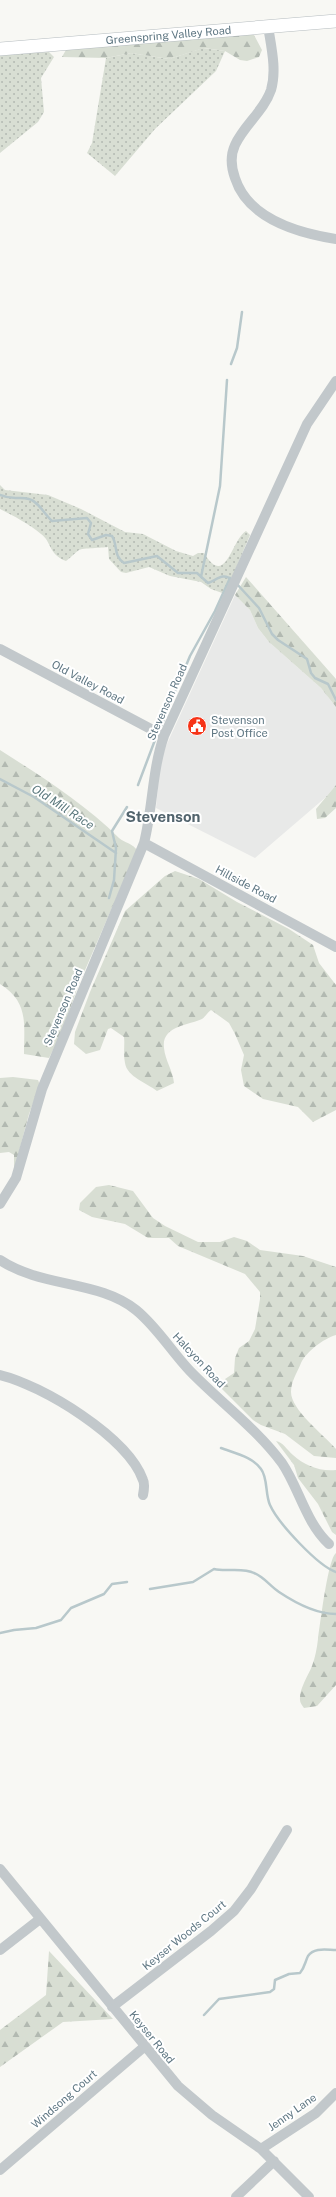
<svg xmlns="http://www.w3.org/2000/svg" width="336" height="2197" font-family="'Public Sans',sans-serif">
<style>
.built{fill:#e8e9e8}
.grass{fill:url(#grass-dots)}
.forest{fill:url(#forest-firs)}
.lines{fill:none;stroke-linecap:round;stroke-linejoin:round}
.stream{stroke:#b8c8cb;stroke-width:2.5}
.major-casing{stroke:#b5bcbf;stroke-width:14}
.minor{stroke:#c2c8cb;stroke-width:10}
.major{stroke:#fff;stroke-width:13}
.labels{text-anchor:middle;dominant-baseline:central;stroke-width:4;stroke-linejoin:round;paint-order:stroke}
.street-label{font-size:11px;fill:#5f7783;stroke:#fff}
.poi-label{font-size:11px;fill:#5f7783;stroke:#fff;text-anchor:start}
.water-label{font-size:12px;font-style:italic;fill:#5a787d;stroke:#fff}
.district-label{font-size:15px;font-weight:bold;fill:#52646d;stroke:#fff}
</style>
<defs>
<pattern id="grass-dots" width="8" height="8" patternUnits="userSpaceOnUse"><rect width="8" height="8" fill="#d8ded3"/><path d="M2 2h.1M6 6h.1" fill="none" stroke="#b2b9b1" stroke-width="1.8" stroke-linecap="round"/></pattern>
<pattern id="forest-firs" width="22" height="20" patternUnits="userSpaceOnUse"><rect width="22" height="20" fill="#d8ded3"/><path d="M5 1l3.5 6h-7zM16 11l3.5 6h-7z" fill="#b2b9b1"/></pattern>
</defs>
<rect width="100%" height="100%" fill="#f8f8f4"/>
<!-- built -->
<path class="built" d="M235 595 250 610 258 628 269 642 321 688 336 707V785L326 797 255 858 156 808 160 764 166 746Z"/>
<!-- grass -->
<path class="grass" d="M203 48 225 51 216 71 155 129 115 176 87 153 92 143 106 58 131 53 169 59Z
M49 52 54 57 41 78 44 112 38 122 0 153V55Z
M0 485 5 490 48 495 81 509 125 532 143 534 176 551 193 556 198 553H204C226 589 231 540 246 531L250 535 225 594 211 589 201 582 170 576 149 567 126 573 121 572 109 559 108 547C102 548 83 548 79 550 75 553 70 558 66 561 48 554 52 542 41 534 29 524 14 516 0 509Z"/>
<!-- forest -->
<path class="forest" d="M253 33 262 50 259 57 247 61 240 60 225 51 204 48 169 59 131 53 106 58 62 57 67 48Z
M246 577 336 679V707L321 688 269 642 258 628 250 610 235 595Z
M0 750C42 777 84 803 119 838 125 843 132 843 137 850L79 984 60 1036 49 1058 24 1054C24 1024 29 1002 0 984Z
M336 785V808L325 818 317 819 316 809Z
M175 871 199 879 237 902 289 929 313 945 319 963 336 985V1110L313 1122 298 1107 263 1099 244 1086 241 1070 244 1055 235 1034 229 1023 211 1010C207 1013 205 1017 202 1019 189 1025 161 1026 164 1048 165 1060 173 1071 174 1083L157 1091C147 1083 127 1077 125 1063 123 1054 125 1045 124 1037L111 1028 108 1029 100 1050 86 1054 74 1044 75 1032 90 992 125 911 165 876Z
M13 1077 38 1080 40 1085 29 1114 14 1170V1155L9 1152 0 1153V1078Z
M109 1185 133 1191 153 1218 165 1226 198 1242H220L234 1237 247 1241 260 1250 303 1256 336 1267V1335C323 1339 307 1351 301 1363 297 1373 291 1381 291 1392 291 1410 324 1435 336 1449V1458L314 1456 285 1434 261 1425 253 1420 222 1389 225 1379 234 1373 235 1358 239 1348 249 1341 255 1329 260 1299V1292L245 1274 178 1246 169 1238H148L125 1224 92 1217 79 1210 80 1203 96 1187Z
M276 1441C283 1442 287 1450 293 1455 304 1465 320 1472 336 1470V1535L332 1532 318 1504 298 1478 294 1465Z
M336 1553V1685L317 1706 304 1708C302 1705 300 1703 300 1700 299 1689 308 1676 312 1666 315 1658 317 1648 318 1639 320 1626 328 1558 336 1553Z
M49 1951 113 2019 63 2022 0 2067V2030L46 1995Z"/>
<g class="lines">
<!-- stream -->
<path class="stream" d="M231 364 237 348 242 312
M0 495C14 501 18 496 29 499 38 501 45 515 52 521L87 518 91 523 88 534 92 540 106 535 112 536C118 545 113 556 124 563L157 556 178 573H197L208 583C217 580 223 572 232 580
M201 577 220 486 227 380
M236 583 259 608 272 634 278 640 307 659 311 673 315 678 328 684 336 700
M161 726 190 656 215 611 230 578
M0 779 34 797 116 853
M138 785 155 740
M109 898 114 880 116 848 112 831 127 807
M221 1448C234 1453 253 1457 261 1469 268 1478 265 1494 270 1505 278 1523 318 1566 336 1572
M150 1589 193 1582 214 1569C226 1572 243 1567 254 1573 264 1577 270 1586 279 1592 294 1602 317 1614 336 1614
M0 1633 14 1630 36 1628 61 1620 71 1608 104 1594 112 1584 127 1582
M204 2015 219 1999 270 1992 274 1989 275 1980 289 1974 300 1973C305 1967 305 1962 308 1956 314 1947 327 1950 336 1950"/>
<defs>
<g id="major">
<path id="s1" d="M0 49 336 21"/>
</g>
</defs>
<!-- major casing -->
<use href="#major" class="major-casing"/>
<!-- minor -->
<path class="minor" d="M268 26C271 46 277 70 271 90 264 111 244 125 235 145 230 156 231 167 235 178 248 219 298 233 336 239
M0 649 164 736
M144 843 336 947
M0 1204 16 1178 42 1089 144 843C153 807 152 770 164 736L307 424 336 381
M0 1260C42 1288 99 1280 136 1310 157 1327 171 1351 190 1371 220 1402 256 1428 282 1463 299 1488 306 1523 329 1544
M0 1375C42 1385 128 1437 143 1480 145 1484 144 1490 143 1495
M0 1869 178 2086 212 2115 261 2149 309 2197
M0 1950 40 1919
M112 2007 211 1931 234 1911 251 1889 287 1830
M261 2149 316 2113 336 2093
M0 2170 144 2047
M236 2197 274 2161"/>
<!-- major -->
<use href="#major" class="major"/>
</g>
<!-- icons -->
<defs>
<symbol id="civic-disc" viewBox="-11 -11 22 22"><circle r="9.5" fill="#f63317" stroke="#fff"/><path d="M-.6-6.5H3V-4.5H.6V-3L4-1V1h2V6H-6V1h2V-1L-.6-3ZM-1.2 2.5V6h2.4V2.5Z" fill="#fff"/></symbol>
</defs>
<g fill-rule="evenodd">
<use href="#civic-disc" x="186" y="715" width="22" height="22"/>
</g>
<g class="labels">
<!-- street labels -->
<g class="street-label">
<text stroke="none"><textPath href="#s1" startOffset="169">Greenspring Valley Road</textPath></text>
<text transform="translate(88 682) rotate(28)">Old Valley Road</text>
<text transform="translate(167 702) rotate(-66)">Stevenson Road</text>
<text transform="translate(246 884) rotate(28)">Hillside Road</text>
<text transform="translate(63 1007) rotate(-67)">Stevenson Road</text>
<text transform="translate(199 1360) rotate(47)">Halcyon Road</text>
<text transform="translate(184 1935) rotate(-39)">Keyser Woods Court</text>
<text transform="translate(152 2037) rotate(51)">Keyser Road</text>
<text transform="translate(64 2099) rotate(-41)">Windsong Court</text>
<text transform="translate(292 2112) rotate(-35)">Jenny Lane</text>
</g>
<!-- poi labels -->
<g class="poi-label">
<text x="211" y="720">Stevenson<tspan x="211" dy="13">Post Office</tspan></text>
</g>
<!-- water labels -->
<g class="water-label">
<text transform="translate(63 807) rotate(33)">Old Mill Race</text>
</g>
<!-- district labels -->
<g class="district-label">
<text x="163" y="816">Stevenson</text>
</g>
</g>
</svg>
